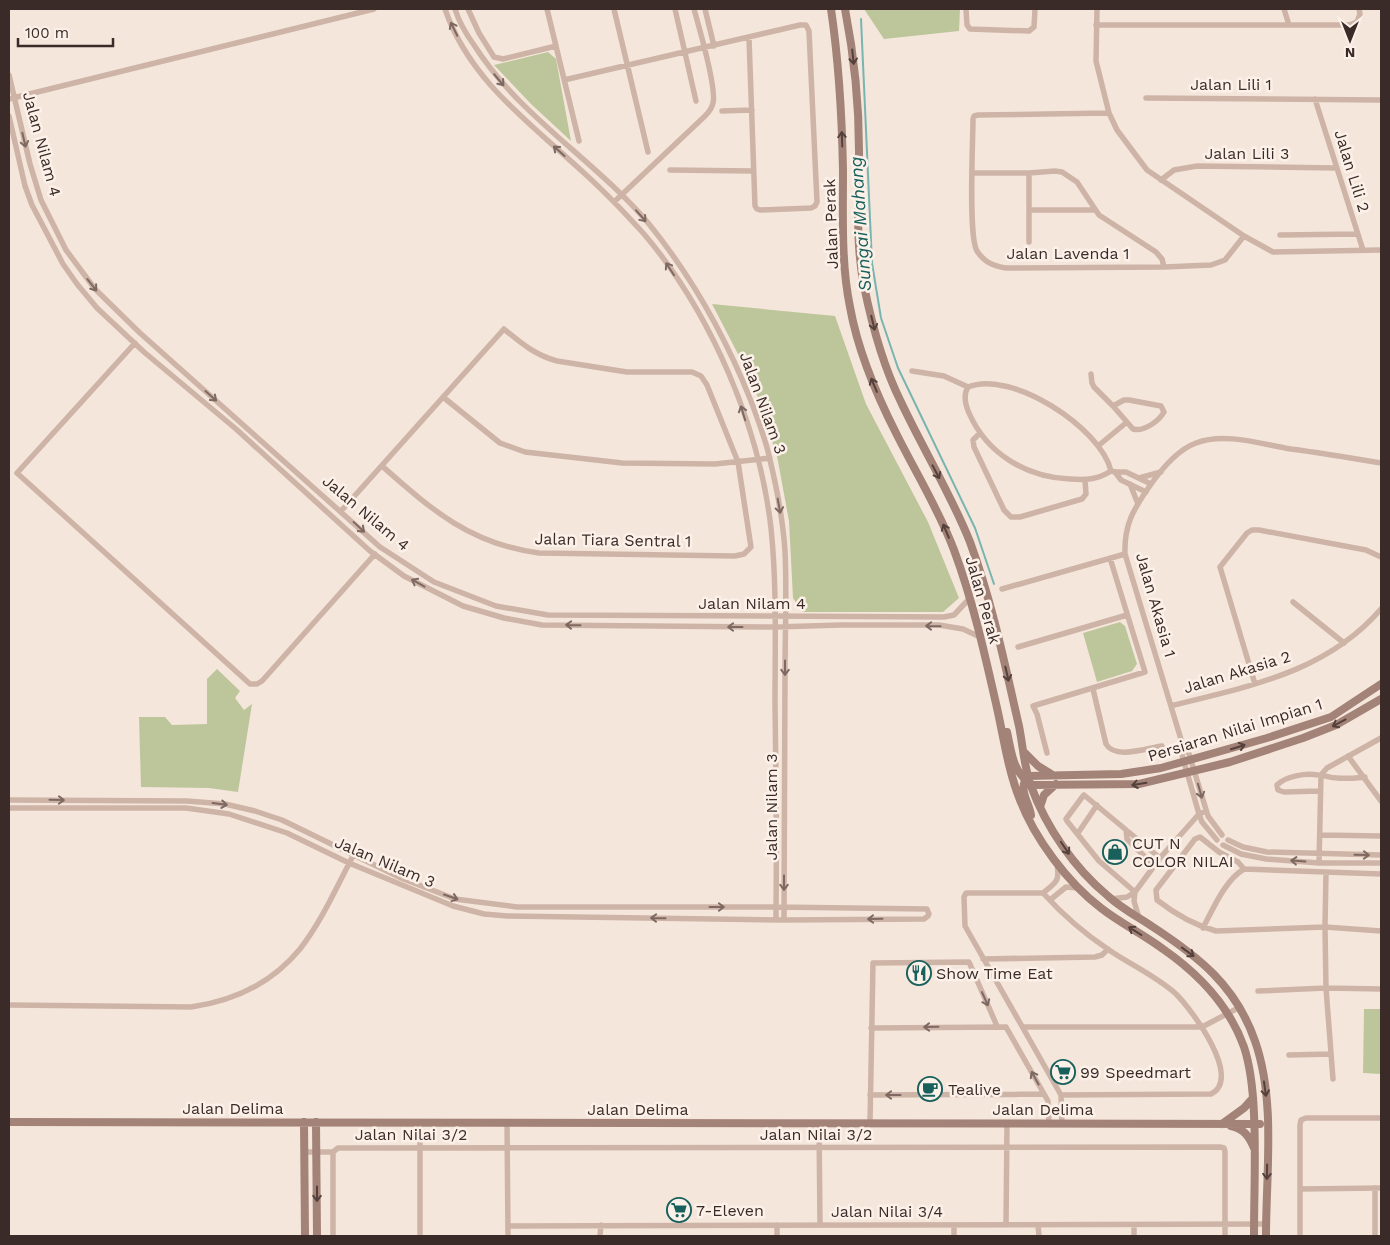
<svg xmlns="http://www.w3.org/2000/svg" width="1390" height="1245" font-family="'Work Sans',sans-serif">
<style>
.green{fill:#bdc69a}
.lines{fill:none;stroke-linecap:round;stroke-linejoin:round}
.stream{stroke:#78b5b0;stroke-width:2}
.street{stroke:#ceb4a6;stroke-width:5.5}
.secondary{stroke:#a38277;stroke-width:8}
.oneway{stroke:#7d6961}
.oneway2{stroke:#54413c}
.labels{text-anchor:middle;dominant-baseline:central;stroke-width:5;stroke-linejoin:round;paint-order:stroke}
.street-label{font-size:16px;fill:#3a2b28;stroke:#fcf1e9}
.poi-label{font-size:16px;fill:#3a2b28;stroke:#fcf1e9;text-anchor:start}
.water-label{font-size:18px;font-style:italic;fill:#18605c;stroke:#fcf1e9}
</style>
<rect width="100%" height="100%" fill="#f5e6dc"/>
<!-- green -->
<path class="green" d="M864 9H960L959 31 884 39Z
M548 52 556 59 571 141 531 104 494 65Z
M712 304 835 316 866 404 928 522 959 598 943 612H802L793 598 789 521 777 456 753 383Z
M1120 622 1125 626 1137 664 1132 671 1097 682 1083 633Z
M217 669 240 691 235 698 244 710 252 704 238 792 209 788 141 787 139 717H165L172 725 207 724V679Z
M1364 1009H1381V1074L1363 1073Z"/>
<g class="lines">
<!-- stream -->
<path class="stream" d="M861 19 872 263 881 318 898 368 975 528 994 584"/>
<!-- street -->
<path class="street" d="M468 9 479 33 494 57 503 59 556 46
M547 9 579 141
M614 9 648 152
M675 9 696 101
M705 9 714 46
M966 9 967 25 970 29 1029 31 1034 27 1035 9
M1097 9 1096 61 1109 113 1117 130 1147 170 1244 236 1273 252 1381 250
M1284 9 1289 25
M1096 25H1349L1357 22 1360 14 1359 9
M9 75 30 164 41 200 66 250 95 289 140 333 380 547 434 582 496 606 548 615 944 617 954 615 969 599
M564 80 800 25H806L809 31 817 202 815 206 811 208 760 210 757 209 755 206 749 38
M1146 98 1381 100
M9 99 374 9
M1315 99 1363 250
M722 111 752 110
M1109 113 978 115 974 116 973 119C973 142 968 237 977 251 984 262 993 266 1006 268L1164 267 1211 265 1225 260 1244 236
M9 116 25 186 32 205 63 264 77 284 97 308 144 352 236 429 370 551 404 576 463 606 504 618 542 625 775 627 841 625H939L963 629 980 637
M670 170 753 171
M972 173H1029L1055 171 1062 172 1077 182 1099 215 1156 252 1162 259 1164 267
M1029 173V242
M1161 180 1174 170 1197 166 1337 168
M614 202 705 116C709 112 712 108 713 103 717 88 699 27 694 9
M1029 210H1095
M1280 235 1357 234
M135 343 17 473 250 684H257L262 681 375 554
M912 371 944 376 968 387
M1091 374 1092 383 1094 387 1113 406 1133 429C1144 432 1159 421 1164 412L1161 406 1129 400H1124L1113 406
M968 387C963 395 965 404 969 413 987 454 1026 477 1070 479 1086 480 1097 480 1111 471
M968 387C1011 369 1101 428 1111 471
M443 397 500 443 525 452 622 463 715 464 770 458
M980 433 973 440 974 447 1004 510 1011 517H1020L1082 499 1086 494 1085 480
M1098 446 1127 422
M1111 471 1115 472H1126L1151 484
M1115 472 1121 480 1146 492
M1139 478 1161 472
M1130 484 1138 504
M341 511 504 329C521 343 535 355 557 361L627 372H692L701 376 707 385 738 462 751 547 744 554 735 556 539 553C470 544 432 510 382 466
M1002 589 1125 554
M1293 602 1344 643
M1018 647 1127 615
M1255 684 1220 567 1247 533 1252 530H1259L1366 550 1381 557
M1093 689 1106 744C1115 760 1147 748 1162 746
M1171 706C1248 686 1326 673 1381 609
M1183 746 1182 755 1199 814 1202 822 1217 840
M1047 753 1037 714 1033 706 1145 672 1110 558
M1348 756 1381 801
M1319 791 1284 792 1278 790 1277 785C1286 776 1305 773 1318 775 1324 775 1330 778 1337 778 1346 779 1355 778 1365 777
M9 800 187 801 225 804 255 811 282 820 401 878 455 899 517 907H776C777 840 776 772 775 705 775 646 777 586 771 528 759 425 711 313 644 234 625 213 605 192 584 173 531 124 469 80 445 9
M9 808H186L229 814 287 833 349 863 453 906 484 914 507 916 784 920C785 838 785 756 785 674 785 633 787 592 785 551 783 521 777 489 770 460 766 440 758 420 751 401 726 338 692 277 649 224 595 160 519 116 474 45 466 34 459 22 455 9
M1126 830 1127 839 1154 866
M1078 833 1097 805
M1222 835 1208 816 1189 754 1183 746 1125 554C1124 525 1133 510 1149 487 1160 471 1177 450 1196 443 1225 432 1261 444 1291 449 1321 453 1351 458 1381 463
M1320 835 1381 836
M1228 840 1243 847 1267 852 1381 855
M1223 845 1241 854 1266 859 1319 863H1381
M1319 863 1321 775 1327 768 1381 738
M1244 869 1381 874
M1326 873 1325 927 1326 988 1333 1079
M1135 892 1099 861 1067 821 1066 819 1083 796 1084 795 1160 858
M1135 892 1134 901 1139 918
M1043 893C1056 882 1060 882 1057 864
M1111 899 1127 897 1135 892 1160 858 1199 814 1206 811
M1050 900 1066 887 1078 888
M776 920V907L927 909 929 914 928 916 924 919 784 920
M1203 928C1213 909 1225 880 1244 869L1238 862 1219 852 1200 837 1195 839 1156 890 1157 900C1175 914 1194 925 1216 931L1325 927 1381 931
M983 959 1095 957 1102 955 1108 949
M1258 991 1326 988 1381 989
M9 1005 191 1007C234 1001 272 983 300 949 322 921 337 886 353 856
M1023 1027H1202L1240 1007
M871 1028 1006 1027 1048 1101 1049 1123
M1289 1055 1331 1054
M870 1095 1044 1094
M1061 1095 1211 1094C1243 1078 1192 1010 1176 994 1156 976 1131 965 1109 950 1085 934 1062 914 1043 893H966L964 897 965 926 1061 1095 1062 1123
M420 1122V1236
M507 1122 508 1236
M819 1123 820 1225
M870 1123 873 963 969 962 997 1026
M304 1152H333
M333 1152 338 1148 1220 1147 1224 1148 1225 1152V1236
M1375 1188V1236
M1300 1189 1381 1188
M777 1225V1236
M954 1225V1236
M1006 1225 1007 1123
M1038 1225 1039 1236
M1134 1225V1236
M508 1226 1266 1224
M333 1236V1152
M600 1236 601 1225
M1300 1236V1125L1301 1120 1306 1118H1381"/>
<!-- secondary -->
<path class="secondary" d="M831 9C839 63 842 117 843 171 843 217 841 263 850 307 858 352 876 394 897 435 916 473 939 510 954 550 973 601 985 655 997 708 1004 739 1008 770 1020 800 1035 839 1068 883 1101 908 1120 923 1143 934 1163 949 1199 974 1229 1005 1244 1047 1251 1068 1253 1091 1254 1114 1256 1155 1254 1195 1254 1236
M845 9C854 55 859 103 859 151 859 195 855 242 864 286 872 325 883 366 901 402 923 449 951 494 970 542 992 602 1005 665 1019 726 1023 746 1024 767 1031 786 1046 827 1074 868 1108 896 1121 908 1138 917 1153 927 1199 957 1236 986 1255 1041 1276 1101 1266 1173 1266 1236
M1007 732C1012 754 1012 770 1031 785
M1025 753 1038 766 1051 774
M1028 776 1121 774 1161 768 1267 738 1331 717 1381 684
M1027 777C1018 790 1029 802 1031 815
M1031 785 1139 784 1230 762 1303 738 1336 725 1381 699
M1040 807 1044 795 1056 784
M9 1122 1260 1124
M304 1122 305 1236
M316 1122 317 1236
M1222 1124 1244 1108 1253 1098
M1231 1126C1244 1129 1249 1136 1254 1148"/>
</g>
<!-- one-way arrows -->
<defs><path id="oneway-shaft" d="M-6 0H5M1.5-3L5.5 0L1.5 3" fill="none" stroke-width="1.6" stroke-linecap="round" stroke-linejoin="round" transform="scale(1.25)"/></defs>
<g class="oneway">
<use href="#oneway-shaft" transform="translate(454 29) rotate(-116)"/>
<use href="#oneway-shaft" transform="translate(499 80) rotate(50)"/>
<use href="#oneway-shaft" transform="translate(24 140) rotate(77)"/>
<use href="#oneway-shaft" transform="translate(559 151) rotate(-138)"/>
<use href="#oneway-shaft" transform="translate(641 216) rotate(49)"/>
<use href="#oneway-shaft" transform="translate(670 269) rotate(-123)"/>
<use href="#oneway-shaft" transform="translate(92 285) rotate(52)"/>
<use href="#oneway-shaft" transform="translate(211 396) rotate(42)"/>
<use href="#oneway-shaft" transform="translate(743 413) rotate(-107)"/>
<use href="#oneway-shaft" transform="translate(779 506) rotate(80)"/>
<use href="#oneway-shaft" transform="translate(359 527) rotate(43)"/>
<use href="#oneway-shaft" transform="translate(418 583) rotate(-151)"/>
<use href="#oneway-shaft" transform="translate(573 625) rotate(-179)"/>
<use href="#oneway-shaft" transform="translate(933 626) rotate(-179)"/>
<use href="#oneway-shaft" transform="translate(735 627) rotate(-180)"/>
<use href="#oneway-shaft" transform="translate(785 668) rotate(90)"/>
<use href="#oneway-shaft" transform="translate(1200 791) rotate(74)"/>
<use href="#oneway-shaft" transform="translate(57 800) rotate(1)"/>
<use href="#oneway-shaft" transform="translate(220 804) rotate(7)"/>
<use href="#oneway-shaft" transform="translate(1362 855) rotate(1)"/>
<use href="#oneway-shaft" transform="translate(1298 861) rotate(-176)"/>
<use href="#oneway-shaft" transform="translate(784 883) rotate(90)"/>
<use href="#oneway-shaft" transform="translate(451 897) rotate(19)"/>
<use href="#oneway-shaft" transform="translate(717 907)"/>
<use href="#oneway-shaft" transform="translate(658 918) rotate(-179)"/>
<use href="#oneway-shaft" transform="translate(875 919) rotate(179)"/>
<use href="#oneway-shaft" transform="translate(985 999) rotate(66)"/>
<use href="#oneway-shaft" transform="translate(931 1027) rotate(179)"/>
<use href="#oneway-shaft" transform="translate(1035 1078) rotate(-119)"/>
<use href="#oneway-shaft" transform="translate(893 1095) rotate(-180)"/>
</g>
<g class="oneway2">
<use href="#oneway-shaft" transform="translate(853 57) rotate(84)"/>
<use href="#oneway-shaft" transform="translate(842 139) rotate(-92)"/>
<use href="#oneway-shaft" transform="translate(873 323) rotate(76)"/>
<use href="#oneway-shaft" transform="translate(874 385) rotate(-113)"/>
<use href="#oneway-shaft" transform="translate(936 472) rotate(62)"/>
<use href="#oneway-shaft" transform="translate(946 531) rotate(-113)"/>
<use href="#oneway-shaft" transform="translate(1007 674) rotate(77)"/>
<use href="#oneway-shaft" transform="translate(1339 723) rotate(152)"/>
<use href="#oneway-shaft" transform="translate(1238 747) rotate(-17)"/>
<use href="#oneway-shaft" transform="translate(1139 784) rotate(171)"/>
<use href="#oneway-shaft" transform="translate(1065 848) rotate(56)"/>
<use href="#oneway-shaft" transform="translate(1135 931) rotate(-148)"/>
<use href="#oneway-shaft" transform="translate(1188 952) rotate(36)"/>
<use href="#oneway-shaft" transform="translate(1265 1089) rotate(82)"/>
<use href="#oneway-shaft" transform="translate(1267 1172) rotate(91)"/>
<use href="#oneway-shaft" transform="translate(317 1194) rotate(90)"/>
</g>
<!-- icons -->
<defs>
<symbol id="shop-ring" viewBox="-11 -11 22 22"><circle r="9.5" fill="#fcf1e9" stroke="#18605c" stroke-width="1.5"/><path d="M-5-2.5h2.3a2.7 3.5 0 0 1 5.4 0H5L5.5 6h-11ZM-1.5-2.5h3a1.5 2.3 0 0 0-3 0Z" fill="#18605c"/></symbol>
<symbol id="restaurant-ring" viewBox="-11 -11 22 22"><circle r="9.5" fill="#fcf1e9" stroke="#18605c" stroke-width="1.5"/><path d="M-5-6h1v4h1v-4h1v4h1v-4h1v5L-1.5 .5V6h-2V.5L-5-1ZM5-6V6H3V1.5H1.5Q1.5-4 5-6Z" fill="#18605c"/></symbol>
<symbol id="supermarket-ring" viewBox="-11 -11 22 22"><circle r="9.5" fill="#fcf1e9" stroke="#18605c" stroke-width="1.5"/><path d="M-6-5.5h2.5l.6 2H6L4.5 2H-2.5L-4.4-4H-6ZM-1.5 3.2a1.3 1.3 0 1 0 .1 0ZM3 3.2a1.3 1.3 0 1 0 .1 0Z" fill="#18605c"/></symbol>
<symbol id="cafe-ring" viewBox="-11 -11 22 22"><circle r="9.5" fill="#fcf1e9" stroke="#18605c" stroke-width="1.5"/><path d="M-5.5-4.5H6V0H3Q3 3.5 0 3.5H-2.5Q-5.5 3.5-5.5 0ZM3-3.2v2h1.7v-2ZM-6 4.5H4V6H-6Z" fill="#18605c"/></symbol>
</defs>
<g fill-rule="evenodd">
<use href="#shop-ring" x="1101" y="838" width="28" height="28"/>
<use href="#restaurant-ring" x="905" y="959" width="28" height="28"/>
<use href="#supermarket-ring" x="1049" y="1058" width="28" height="28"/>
<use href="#cafe-ring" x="916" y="1075" width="28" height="28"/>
<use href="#supermarket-ring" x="665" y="1196" width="28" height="28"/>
</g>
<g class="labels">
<!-- street labels -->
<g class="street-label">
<text x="1231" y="84">Jalan Lili 1</text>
<text transform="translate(42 144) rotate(75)">Jalan Nilam 4</text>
<text x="1247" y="153">Jalan Lili 3</text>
<text transform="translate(1352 171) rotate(73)">Jalan Lili 2</text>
<text transform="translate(831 224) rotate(-92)">Jalan Perak</text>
<text x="1068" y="253">Jalan Lavenda 1</text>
<text transform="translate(763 403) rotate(70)">Jalan Nilam 3</text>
<text transform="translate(366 513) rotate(40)">Jalan Nilam 4</text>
<text transform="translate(613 540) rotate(1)">Jalan Tiara Sentral 1</text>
<text transform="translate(983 600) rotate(74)">Jalan Perak</text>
<text x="752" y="603">Jalan Nilam 4</text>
<text transform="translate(1156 605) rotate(74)">Jalan Akasia 1</text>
<text transform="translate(1237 672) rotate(-17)">Jalan Akasia 2</text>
<text transform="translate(1235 730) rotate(-17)">Persiaran Nilai Impian 1</text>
<text transform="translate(771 807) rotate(-90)">Jalan Nilam 3</text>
<text transform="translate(385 862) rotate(23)">Jalan Nilam 3</text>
<text x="233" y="1108">Jalan Delima</text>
<text x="638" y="1109">Jalan Delima</text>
<text x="1043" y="1109">Jalan Delima</text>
<text x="411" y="1134">Jalan Nilai 3/2</text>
<text x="816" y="1134">Jalan Nilai 3/2</text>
<text x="887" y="1211">Jalan Nilai 3/4</text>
</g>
<!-- poi labels -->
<g class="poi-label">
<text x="1132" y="843">CUT N<tspan x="1132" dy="18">COLOR NILAI</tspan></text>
<text x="936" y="973">Show Time Eat</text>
<text x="1080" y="1072">99 Speedmart</text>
<text x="948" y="1089">Tealive</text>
<text x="696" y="1210">7-Eleven</text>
</g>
<!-- water labels -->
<g class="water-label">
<text transform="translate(860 224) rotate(-94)">Sungai Mahang</text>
</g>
</g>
<!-- border -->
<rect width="1390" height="1245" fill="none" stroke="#3a2b28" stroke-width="20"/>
<!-- north arrow -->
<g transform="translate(1350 40) rotate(180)" stroke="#fcf1e9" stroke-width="4" paint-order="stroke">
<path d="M0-4L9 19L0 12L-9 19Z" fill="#3a2b28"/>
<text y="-8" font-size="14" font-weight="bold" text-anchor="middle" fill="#3a2b28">N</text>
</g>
<!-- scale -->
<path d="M18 38v8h95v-8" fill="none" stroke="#3a2b28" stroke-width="2.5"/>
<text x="25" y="38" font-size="15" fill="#3a2b28" stroke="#fcf1e9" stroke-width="4" paint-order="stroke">100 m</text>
</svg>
